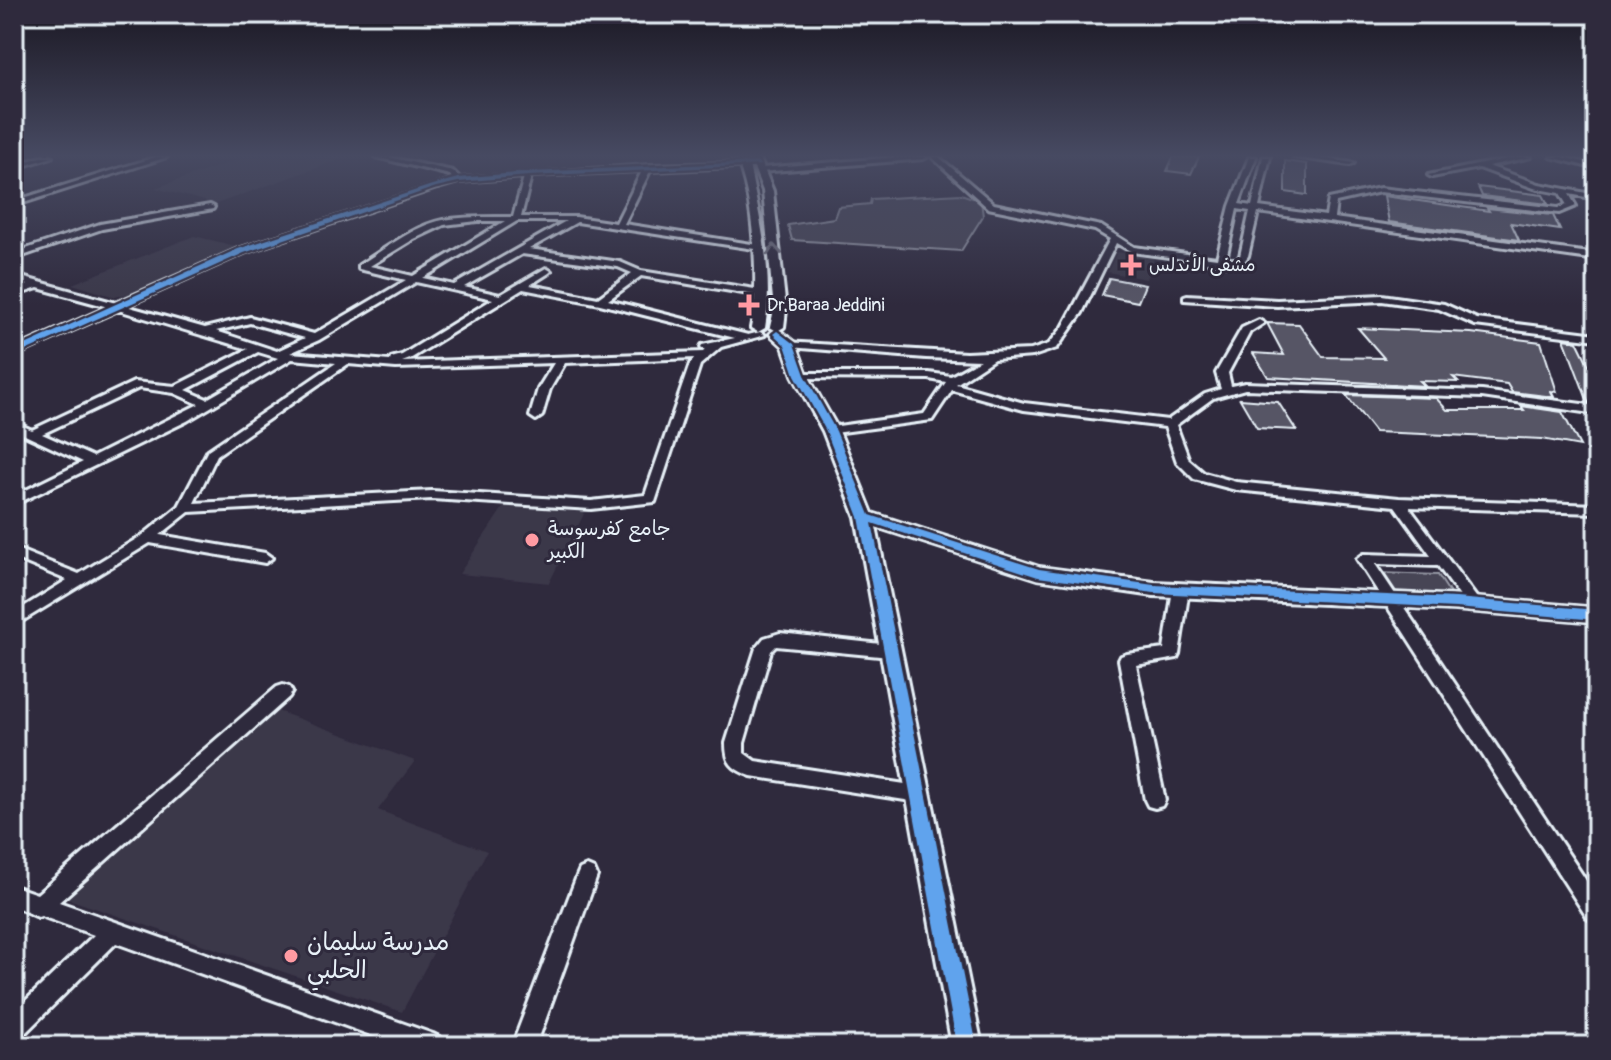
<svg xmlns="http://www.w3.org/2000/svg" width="1611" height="1060" font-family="Pangolin,'Playpen Sans Arabic',sans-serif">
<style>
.built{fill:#3b3749}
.green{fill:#464455;stroke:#979aa6;stroke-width:2}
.building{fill:#575565;stroke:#e8f1f8;stroke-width:2}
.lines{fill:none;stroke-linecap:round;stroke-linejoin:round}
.minor-casing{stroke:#e8f1f8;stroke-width:6}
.tertiary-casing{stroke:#e8f1f8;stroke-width:6}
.minor{fill:#2f2a3d;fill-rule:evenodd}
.tertiary{fill:#2f2a3d;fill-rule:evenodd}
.cycleway-casing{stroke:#2f2a3d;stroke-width:5}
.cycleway{fill:#60a3ed;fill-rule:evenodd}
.oneway{stroke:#70707e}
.poi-dot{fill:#ff9aa2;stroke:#2f2a3d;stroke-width:3}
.labels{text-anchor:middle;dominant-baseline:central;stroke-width:6;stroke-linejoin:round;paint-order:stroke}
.far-poi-label{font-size:18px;fill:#e8f1f8;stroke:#2f2a3d;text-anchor:start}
.poi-label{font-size:20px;fill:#e8f1f8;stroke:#2f2a3d;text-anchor:start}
.near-poi-label{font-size:24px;fill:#e8f1f8;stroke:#2f2a3d;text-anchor:start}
</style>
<rect width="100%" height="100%" fill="#2f2a3d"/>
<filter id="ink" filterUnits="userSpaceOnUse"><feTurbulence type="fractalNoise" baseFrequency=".0125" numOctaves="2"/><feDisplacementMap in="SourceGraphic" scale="16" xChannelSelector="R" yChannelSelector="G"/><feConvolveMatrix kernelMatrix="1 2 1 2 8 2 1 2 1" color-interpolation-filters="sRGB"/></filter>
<g filter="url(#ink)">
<!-- built -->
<path class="built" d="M246 157H347L216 204 155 188Z
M194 236 240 247 129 294 115 297 72 284Z
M1117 252 1154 259 1146 279 1107 272Z
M504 506 585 512 549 583 459 574Z
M272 709 415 761 378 810 487 851 402 1012 65 898Z"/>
<!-- green -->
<path class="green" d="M961 194 981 201 983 216 961 251 792 240 788 225 834 218 838 207 870 204 871 199Z
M1378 573 1438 575 1456 603 1397 600Z"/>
<!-- building -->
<path class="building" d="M1173 157H1199L1191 174 1167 171Z
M1285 161 1307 164V195L1285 192Z
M1478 187 1543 195 1548 204 1482 196Z
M1384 196 1489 211 1487 208 1553 215 1560 230 1511 223 1519 240 1389 222Z
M1109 278 1145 285 1138 302 1102 295Z
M1267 323 1299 324 1323 357 1384 358 1358 328 1471 333 1541 342 1557 392 1551 391 1554 397 1512 392 1507 384 1453 377 1458 382 1420 381 1425 386 1268 377 1253 353 1284 355Z
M1564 339 1577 341 1597 382V403L1588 402Z
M1346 395 1436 398 1447 410H1524L1521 406 1562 412 1580 446 1542 439 1375 432Z
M1240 399 1278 402 1296 430 1257 428Z"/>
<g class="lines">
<defs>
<path id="minor" d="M41 157H52L14 169V165Z
M156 157H167L14 206V201Z
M376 157H388L453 171 460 178 648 165 761 162 758 166 650 171 624 224 758 245 761 246V250L577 222 529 249 620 262 641 271 761 290 766 293 761 296 641 276 608 300 748 335 760 332 765 335 721 347 700 365 655 502 591 509 432 499 189 512 160 535 265 553 272 558 265 563 150 543 14 626V613L67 580 14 558V548L79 574 143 535 179 506 208 450 336 363 292 359 187 421 14 505V496L83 462 14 430V422L32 430 134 382 175 386 248 349 118 310 14 356V349L108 307 38 288 14 296V290L28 285 14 281V275L116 303 238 249 453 179 450 175ZM642 171 616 223 576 217H521L531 176ZM524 177 513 217C490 217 466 216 443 220 413 226 384 250 359 265V269L406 280 314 334 250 317 205 328 126 306 244 253 437 188 458 182ZM477 221H505L413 276 370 266 414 239 444 225ZM517 221H566L454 285 423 278ZM522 254 618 267 632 273 598 298 530 285 549 273 551 271 546 268 500 295 464 287ZM416 282 493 299 402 355 391 358 390 361 290 353 319 340ZM523 289 600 304 735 338 702 345 701 347 705 350 703 352 402 362 410 359ZM250 323 305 338 277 351 216 331ZM258 352 278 358 207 399 186 390ZM695 358 690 364 645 495 591 501 432 491 194 503 217 455 348 364 396 368 554 363 538 389 530 416 536 420 542 416 550 389 565 363ZM139 388 174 393 199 404 93 457 42 434Z
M898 157H927L923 159 760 172 756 170 760 168Z
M932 157H939L994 204 1101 226 1134 247 1217 258 1230 206 1249 157H1256L1239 204 1252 206 1263 157H1270L1259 207 1326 216 1329 199 1380 188 1558 208 1567 205 1560 193 1534 188 1479 168 1432 177 1428 175 1516 157H1531L1488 166 1539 184 1597 195V199L1569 194 1576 206 1559 213 1380 192 1336 202 1334 218 1597 254V260L1258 212 1248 256 1243 263 1228 265 1132 252 1116 243 1082 313 1057 348 1033 356 994 359 956 384 1024 403 1168 420 1205 394 1221 389 1216 373 1242 328 1259 320 1264 323 1250 332 1228 373 1231 386 1245 383 1482 391 1597 406V414L1482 397 1245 389 1213 398 1176 425 1189 460 1204 473 1236 482 1399 498 1597 505V513L1409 507 1479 601 1482 605 1479 609H1469L1438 566 1375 564 1597 897V921L1588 919 1357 559 1364 554 1431 556 1395 506 1236 490 1194 479 1177 462 1165 427 1024 410 952 390 932 420 827 434 825 431 831 427 924 414 946 382 929 379 800 378 794 375 796 373H929L951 376 980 360 926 358 789 347 784 344 785 342 966 353 1031 350 1049 344 1063 327 1110 239 1095 230 988 208ZM1237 209 1250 211 1240 256 1237 259H1226Z
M1294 157H1315L1354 163 1350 165Z
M1551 157H1563L1597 165V169Z
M210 205 214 207 213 209 102 229 14 259V253L100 224Z
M1187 295 1277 300 1382 295 1444 304 1477 319 1597 334V340L1475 325 1439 309 1382 301 1277 306 1184 300V296Z
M1181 584 1186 585 1189 589 1179 654 1177 658 1136 665 1165 800 1162 806 1155 808 1148 806 1145 800 1119 660 1121 656 1127 654 1164 649 1173 589 1176 585Z
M780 633 890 645 896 647 898 651 896 655 890 657 776 646 771 651 744 743V753L755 761 918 786 925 788 927 794 925 800 918 802 751 776C732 769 726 763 726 743L756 648 764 638Z
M283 685 289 687 292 692 289 697 59 902 433 1034 441 1038 445 1046H401L116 943 22 1036 14 1040V1012L94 935 41 916 38 917 14 906V886L37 894 277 687Z
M587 866 594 869 597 876 536 1046H512L577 876 580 869Z"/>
<path id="tertiary" d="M736 157H744L749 165C760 219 774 273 765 328L758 332 751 328C760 286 754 196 736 157Z
M750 157H759L773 191 786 310 784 327 779 330 796 344 807 375 839 431 872 513 1039 567 1154 582 1456 596 1597 608V622L1456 610 1154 596 1038 579 876 527 982 1046H952L856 517 823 431 793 375 783 346 770 334 775 330 770 327 774 310 763 191Z"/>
</defs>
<!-- minor casing -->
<use href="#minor" class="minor-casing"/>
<!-- tertiary casing -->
<use href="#tertiary" class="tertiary-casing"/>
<!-- minor -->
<use href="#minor" class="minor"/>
<!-- tertiary -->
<use href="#tertiary" class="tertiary"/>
<defs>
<path id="cycleway" d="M758 162 760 165 528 176 458 182 436 187 244 253 14 356V350L238 249 432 185 458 178 528 172Z
M777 331 794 344 805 375 836 431 870 515 1039 569 1154 585 1456 598 1597 610V620L1456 608 1154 593 1038 577 872 523 977 1046H957L859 517 826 431 795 375 785 345 773 334Z"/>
</defs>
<!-- cycleway casing -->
<use href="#cycleway" class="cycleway-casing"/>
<!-- cycleway -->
<use href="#cycleway" class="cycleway"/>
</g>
<!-- one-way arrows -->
<defs><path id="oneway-chevron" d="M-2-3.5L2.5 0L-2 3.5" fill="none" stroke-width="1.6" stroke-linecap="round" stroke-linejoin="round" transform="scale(2)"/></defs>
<use class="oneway" href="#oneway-chevron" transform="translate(774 250) rotate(-95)"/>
</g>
<!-- sky -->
<linearGradient id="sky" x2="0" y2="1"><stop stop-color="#1a1722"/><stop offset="0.51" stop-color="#474a62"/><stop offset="1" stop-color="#474a62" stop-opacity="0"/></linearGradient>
<rect width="1611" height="305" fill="url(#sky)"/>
<!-- markers -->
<g class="poi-dot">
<path d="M1127 253h8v8h8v8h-8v8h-8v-8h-8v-8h8z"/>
<path d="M745 293h8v8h8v8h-8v8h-8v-8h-8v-8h8z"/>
<circle cx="532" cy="540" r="8"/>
<circle cx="291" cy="956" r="8"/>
</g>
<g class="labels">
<!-- far-poi labels -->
<g class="far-poi-label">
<text x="1149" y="265">مشفى الأندلس</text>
<text x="767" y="305">Dr.Baraa Jeddini</text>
</g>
<!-- poi labels -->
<g class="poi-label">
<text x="548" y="528">جامع كفرسوسة<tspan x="548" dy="23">الكبير</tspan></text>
</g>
<!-- near-poi labels -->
<g class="near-poi-label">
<text x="307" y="942">مدرسة سليمان<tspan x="307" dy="28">الحلبي</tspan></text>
</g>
</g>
<!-- margin -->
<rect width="1611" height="1060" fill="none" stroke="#2f2a3d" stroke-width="48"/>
<rect x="24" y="24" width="1563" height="1012" fill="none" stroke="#e8f1f8" stroke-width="3" filter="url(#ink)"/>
</svg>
